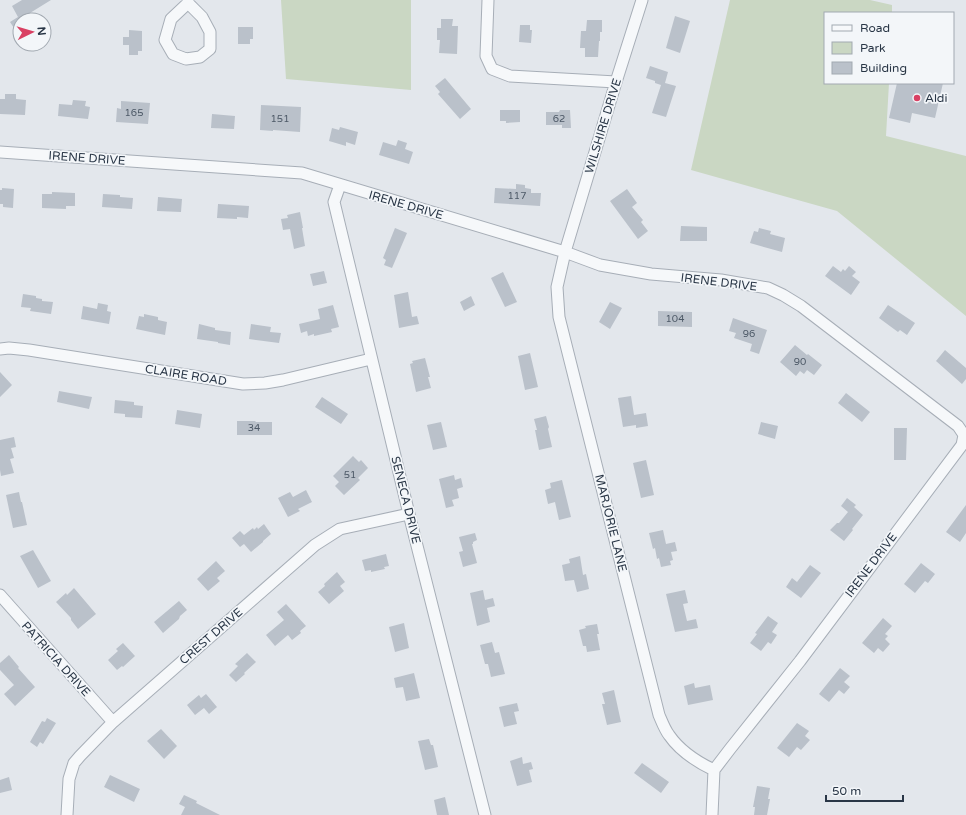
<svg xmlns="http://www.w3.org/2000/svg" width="966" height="815" font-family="'Varela Round',sans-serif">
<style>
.green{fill:#cad7c3}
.building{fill:#bac1ca}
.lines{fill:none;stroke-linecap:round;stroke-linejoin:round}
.minor-casing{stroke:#a7aeb7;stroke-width:13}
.minor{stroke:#f6f8fa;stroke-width:11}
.poi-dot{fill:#d94063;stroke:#f3f6f9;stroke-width:1.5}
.labels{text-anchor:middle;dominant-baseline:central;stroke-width:3.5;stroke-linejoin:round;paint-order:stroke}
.number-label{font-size:10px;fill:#4d5967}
.poi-label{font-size:12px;fill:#293646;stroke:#f3f6f9;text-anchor:start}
.street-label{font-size:12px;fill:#293646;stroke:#f3f6f9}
</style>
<rect width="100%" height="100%" fill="#e3e7ec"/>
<!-- green -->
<path class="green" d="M281 0H411V90L286 79Z
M730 0H870L892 5V13H825V83H889L886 136 966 156V316L837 211 691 170Z"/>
<!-- building -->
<path class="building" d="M22 0H51L30 13 32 15 23 20H21L20 19V37L10 22 18 17 12 6Z
M675 16 690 21 680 53 666 48Z
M441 19H453L452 26H458L457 54 439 53 440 40H437V28H441Z
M587 20H602V32H600V41H599L598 57H585V48H580L581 31H586Z
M520 25H530V30H532L531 43 519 42Z
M238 27H253V39H250V44H238Z
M129 30 142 31V51H138V55H129V45H123V37H129Z
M650 66 668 72 665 83 676 86 666 117 652 113 661 85 655 83V81L646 78Z
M445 78 471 109 460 119 438 94 440 92 435 86Z
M897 83H943L935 118 912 113 910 123 889 118Z
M5 94H16V99L26 100 25 115 0 114V99H5Z
M73 100 86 101 85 106 90 107 88 119 58 116 59 104 72 105Z
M121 101 150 103 148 124 116 122 117 108 121 109Z
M261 105 301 107 300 132 273 130V131L260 130Z
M500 110H520V122L506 123V121H500Z
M560 110H570L571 128H562V125H546V112H559Z
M212 114 235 116 234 129 211 128Z
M340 127 358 132 355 145 346 142V146L329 141 332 128 339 130Z
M398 140 407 143 405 149 413 152 409 164 379 155 383 142 396 146Z
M516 184 525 185V188L531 189V193H541L540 206 494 203 495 188 516 189Z
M2 188 14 189 13 208 3 207V204H0V190H2Z
M627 189 637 203 632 207 643 220 641 222 648 231 638 239 610 201Z
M52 192 75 193V206H66V209L42 208V194H52Z
M103 194 120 195V197L133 198 132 209 102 207Z
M158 197 182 199 181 212 157 211Z
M218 204 249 206 248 218 237 217V219L217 218Z
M300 212 303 228H302L305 246 294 249 290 229 283 230 281 219 288 218 287 215Z
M681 226 707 227V241H680Z
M395 228 407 233 392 268 384 265 386 260 383 258Z
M759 228 771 231 770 234 785 238 782 252 750 243 754 231 758 232Z
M833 266 841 272 843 269 845 271 849 266 856 272 852 276 860 282 851 295 825 276Z
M324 271 327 283 313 286 310 274Z
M503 272 517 302 505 307 491 278Z
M408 292 412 317 417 316 419 324 399 328 394 295Z
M23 294 36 296V298L42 299V301L53 302 51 314 30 311 31 308 21 307Z
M471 296 475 305 464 311 460 302Z
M610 302 622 308 610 329 599 322Z
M98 303 108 305 107 311 111 312 109 324 81 319 83 306 97 309Z
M333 305 339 327 331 329 332 332 314 336V334L308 336 307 331 301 333 299 324 320 319 318 309Z
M888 305 915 323 907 335 900 330 898 332 879 318Z
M658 311 692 312V327L658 326Z
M144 314 158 317V320L167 322 165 335 136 329 139 316 144 317Z
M733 318 767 330 759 354 750 351 752 344 734 338 736 333 729 331Z
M199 324 215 328V330L231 332 230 345 218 343V342L197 339Z
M251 324 271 327 270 332 281 333 279 343 249 339Z
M795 345 807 355 808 354 822 365 814 375 807 370 804 374 800 371 796 376 780 362Z
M945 350 966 368V379L962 384 936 361Z
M530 353 538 387 525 390 518 356Z
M425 358 430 377H428L431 388 416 392 410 364 413 363 412 361Z
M0 372 12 385 0 397Z
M59 391 92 397 89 409 57 402Z
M846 393 870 412 862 422 838 403Z
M631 396 634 415 646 413 648 426 636 428V425L623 427 618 398Z
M322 397 348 414 341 424 315 407Z
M115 400 134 402V405L143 406 142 418 125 417V414L114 413Z
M177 410 202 414 200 428 175 424Z
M546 416 549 427 548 429 552 447 539 450 535 430H537L534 419Z
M237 421H255L256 422H272V435H237Z
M441 422 447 447 433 450 427 425Z
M761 422 778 426 775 439 758 434Z
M894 428H907L906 460H894Z
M14 437 16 447 11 448 14 458 10 459 14 473 1 476 0 470V440Z
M353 456 359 462 361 460 368 468 358 478 360 480 344 495 335 486 339 482 333 476Z
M646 460 654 495 641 498 633 463Z
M454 475 455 480 461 478 463 487 457 489 459 498 452 500 454 506 446 508 439 479Z
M562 480 571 517 559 520 555 502 548 504 545 490 551 488 550 483Z
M306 490 312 502 298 509 300 511 288 517 278 498 290 492 293 497Z
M19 492 21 502H22L27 525 13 528 6 495Z
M847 498 856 505 854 507 863 515 852 529 853 530 844 541 830 530 837 523H839L848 512 841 506Z
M966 505V533L960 542 946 532Z
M264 524 271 534 263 541V542L251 552 244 544 240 547 232 538 240 531 244 535 253 528 254 530 257 527 258 529Z
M663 530 666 544 675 542 677 551 671 552 673 560 670 561 671 565 661 567 659 558 657 559 655 548 653 549 649 533Z
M475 533 477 540 473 542V544H472L477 563 463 567 459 552 463 551 459 537Z
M33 550 51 581 38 588 20 556Z
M386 554 389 566 384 567 385 569 371 572V570L365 571 362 560Z
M580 556 583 575 586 574 589 589 577 592 574 580 565 581 562 565 570 563 569 559Z
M216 561 225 571 217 578 220 581 208 591 197 579Z
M921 563 935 574 928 583 925 581 915 593 904 584Z
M810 565 821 573 801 598 786 587 792 578 797 582Z
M337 572 345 582 340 586 344 591 329 604 318 592 325 586 324 584Z
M74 588 96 614 78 629 71 620V618L56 602 66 593 67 595Z
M483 590 485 600 493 598 495 606 487 608 490 622 477 626 470 593Z
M685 590 688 603 683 604 687 621 696 619 698 628 675 632 666 594Z
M179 601 187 610 180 616 179 619 163 633 154 622Z
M286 604 306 626 300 631 301 633 292 640 288 635 275 646 266 635 284 620 277 612Z
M768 616 778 623 772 632 777 635 771 644 768 642 761 651 750 643 757 634 755 633Z
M883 618 892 626 885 634 888 636 885 639 890 644 883 652 878 648 874 653 862 643Z
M404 623 409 648 395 652 389 627Z
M597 624 599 634H597L600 650 587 652 586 646H583L579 630 586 628 585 626Z
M492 642 495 653 499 652 505 674 491 677 488 664H485L480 645Z
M123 643 135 656 123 667 122 666 117 670 108 660 118 651 116 649Z
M247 653 256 662 244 673 245 674 236 682 229 675 238 666 235 664Z
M9 655 19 667 18 668 35 687 15 706 4 694 14 685 0 670V663Z
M840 668 850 676 844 682 850 687 844 694 839 690 829 702 819 694Z
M414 673 420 698 406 701 403 687 396 688 394 678Z
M694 683 695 688 710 685 713 700 688 705 684 686Z
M614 690 621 722 607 725 602 704H605L602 693Z
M206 694 217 707 209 714 204 708 195 715 187 705 199 695 201 698Z
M517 703 519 711 514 712 517 724 504 727 499 707Z
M47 718 56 723 43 744 40 742 37 747 30 742 42 721 45 722Z
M797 723 809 731 805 736 810 740 801 750 797 747 789 757 777 748Z
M161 729 177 746 164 759 147 741Z
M429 739 431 745H433L438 767 425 770 418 741Z
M522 757 523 764 531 762 533 769 529 770 532 782 517 786 510 761Z
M642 763 669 782 661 793 634 773Z
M110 775 140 789 134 802 104 787Z
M9 777 12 790 0 793V780Z
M757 786 770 788 768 799H770L767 815H754L755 807H753Z
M184 795 197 801 196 803 220 815H181L185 807 179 804Z
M445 797 449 815H437L434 800Z"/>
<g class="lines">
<defs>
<path id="minor" d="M188 0V3L202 17 210 32V49L200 57 186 59 173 54 165 40 171 19 188 3
M488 0 486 56 492 69 510 76 616 82
M642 0 616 82 565 252 557 287 559 317 659 715C662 722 665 730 669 735 680 751 697 762 714 770
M0 152 302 173 565 252 600 265 651 274 721 280 768 288 783 295 801 306 958 426 964 435 962 445 800 661 730 749 714 770 712 815
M340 185 334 202 409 514 485 815
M0 349 9 348 29 350 243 384 265 383 283 380 371 359
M0 595 113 722
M67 815 69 779 74 763 80 756 113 722 315 545 340 529 409 514"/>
</defs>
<!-- minor casing -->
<use href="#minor" class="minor-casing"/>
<!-- minor -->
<use href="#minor" class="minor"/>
</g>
<!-- markers -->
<circle class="poi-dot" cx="917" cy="98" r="4"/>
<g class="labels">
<!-- number labels -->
<g class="number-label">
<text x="134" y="113">165</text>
<text x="280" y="119">151</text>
<text x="559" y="119">62</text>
<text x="517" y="196">117</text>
<text x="675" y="319">104</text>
<text x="749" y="334">96</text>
<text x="800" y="362">90</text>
<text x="254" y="428">34</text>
<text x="350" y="475">51</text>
</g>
<!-- poi labels -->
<g class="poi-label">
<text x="925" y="98">Aldi</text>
</g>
<!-- street labels -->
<g class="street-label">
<text transform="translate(603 126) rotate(-73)">WILSHIRE DRIVE</text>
<text transform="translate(87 158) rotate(4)">IRENE DRIVE</text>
<text transform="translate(406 205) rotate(16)">IRENE DRIVE</text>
<text transform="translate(719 282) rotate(7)">IRENE DRIVE</text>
<text transform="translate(186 375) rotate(9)">CLAIRE ROAD</text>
<text transform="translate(406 500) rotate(76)">SENECA DRIVE</text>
<text transform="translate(611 523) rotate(76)">MARJORIE LANE</text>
<text transform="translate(871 565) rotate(-53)">IRENE DRIVE</text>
<text transform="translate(211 636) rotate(-41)">CREST DRIVE</text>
<text transform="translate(56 659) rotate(48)">PATRICIA DRIVE</text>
</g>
</g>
<!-- legend -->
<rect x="824" y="12" width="130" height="72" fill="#f3f6f9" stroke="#a2a9b1"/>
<rect x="832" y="25" width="20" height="6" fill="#f6f8fa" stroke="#a2a9b1"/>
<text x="860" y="32" font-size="12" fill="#293646">Road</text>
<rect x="832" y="42" width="20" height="12" fill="#cad7c3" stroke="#a2a9b1"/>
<text x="860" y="52" font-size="12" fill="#293646">Park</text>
<rect x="832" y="62" width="20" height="12" fill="#bac1ca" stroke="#a2a9b1"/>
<text x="860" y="72" font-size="12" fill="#293646">Building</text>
<!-- north arrow -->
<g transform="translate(32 32) rotate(85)"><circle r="19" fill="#f3f6f9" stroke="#a2a9b1"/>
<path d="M0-3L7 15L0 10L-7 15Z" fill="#d94063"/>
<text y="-6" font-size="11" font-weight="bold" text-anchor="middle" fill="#293646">N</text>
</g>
<!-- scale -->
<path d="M826 795v6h77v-6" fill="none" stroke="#293646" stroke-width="2"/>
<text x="832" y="795" font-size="12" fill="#293646" stroke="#f3f6f9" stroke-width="3" paint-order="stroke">50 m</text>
</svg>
